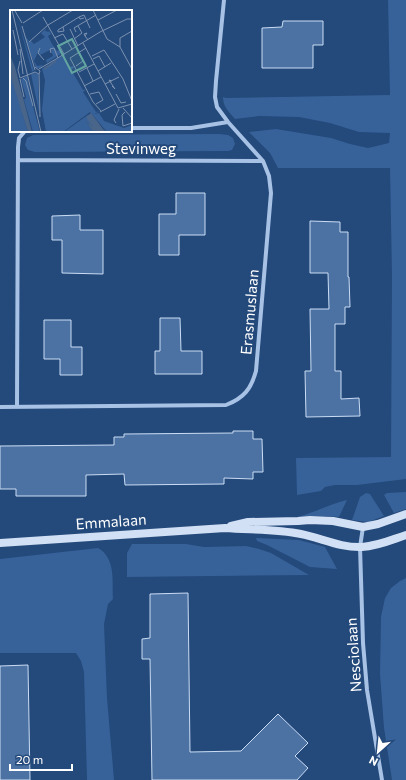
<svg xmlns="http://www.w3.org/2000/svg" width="406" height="780" font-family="Commissioner,sans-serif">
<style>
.green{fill:#376299}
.building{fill:#4c72a4;stroke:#caddf4}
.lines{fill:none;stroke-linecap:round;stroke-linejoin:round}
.street{stroke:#a7c2e5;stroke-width:4}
.secondary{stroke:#d1e0f4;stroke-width:8}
.labels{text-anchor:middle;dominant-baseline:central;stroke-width:4;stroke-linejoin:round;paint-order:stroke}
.street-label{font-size:15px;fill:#fff;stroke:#24497b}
.inset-river{fill:none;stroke:#4a658a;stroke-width:2}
.inset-road{fill:none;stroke:#7c92b0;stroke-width:1}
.view{fill:#63a6a1;fill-opacity:0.15;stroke:#63a6a1;stroke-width:2}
.inset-edge{fill:none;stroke:#fff;stroke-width:2}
</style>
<rect width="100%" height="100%" fill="#24497b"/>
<!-- green -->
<path class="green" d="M388 0H406V479L357 485H335L325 487 321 491 297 495 296 458 391 457 392 276 390 168H278L270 153 249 132 276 129 331 138 350 144 368 148 389 143 390 133 359 132 330 123 299 117 259 116 235 119C229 112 223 107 223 97L226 98 390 95Z
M220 134 228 135 233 138 235 144 232 150 228 151 35 152 28 150 25 145 27 138 33 135Z
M406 492V509L394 513 384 495 387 493Z
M366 493 370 494 384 516 368 522 352 520 360 497Z
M347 500 339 517 325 516 298 517C315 512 330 504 347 500Z
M256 538 299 540 325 547 337 569 310 567 267 545 257 541Z
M132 544H186L204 547 246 546 259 549 271 553 309 575 127 577V553Z
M98 548C116 558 112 581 113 599L108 604 104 624 107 698 114 780H87L84 672 81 661 76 653H0V559Z
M406 578V780H392L384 728 380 674 381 617 385 598 391 588 400 581Z"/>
<!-- building -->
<path class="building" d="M283 21H323V45H313V68H262V28L282 27Z
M176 193H205V235H179V255H159V214H176Z
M80 215V230H103V274L62 273V240H52V216Z
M310 221 340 222V232H348V277H349L350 307H345V324H335V371H341V399L359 398 360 416 306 417 305 371H311L310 309H329L328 273H310Z
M160 318H180L181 351H202V374H155V351H160Z
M44 320H71V347H82V375H60V359H44Z
M233 431H253V439H262L263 472H253V479L224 478V484L125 485 124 474 86 475V496H16V489H0V446L114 445V437H124V434L233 433Z
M188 593 190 752 241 751 278 714 308 743 295 756 308 768 297 780H152L150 659H142V639L150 638V594Z
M28 665 30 780H0V666Z"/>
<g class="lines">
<!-- street -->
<path class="street" d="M131 128H191L228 122
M18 160 263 161
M0 407 226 405C244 398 251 389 256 371L271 193 269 176 263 161 228 122 217 107 215 97 216 81 224 0
M17 407 18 147 19 138 25 131
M363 527 360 547 363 643 367 690 382 780"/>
<!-- secondary -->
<path class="secondary" d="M231 526 248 522 298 521 310 520 333 521 363 527 378 524 406 514
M0 543 225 528C250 530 276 529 301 534 321 538 341 548 362 547 378 546 391 540 406 535"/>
</g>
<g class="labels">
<!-- street labels -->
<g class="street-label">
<text x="141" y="148">Stevinweg</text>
<text transform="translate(249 312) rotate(-85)">Erasmuslaan</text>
<text transform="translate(111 521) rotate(-4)">Emmalaan</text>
<text transform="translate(353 655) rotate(-94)">Nesciolaan</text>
</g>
</g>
<!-- overview -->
<g transform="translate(10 10)">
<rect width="122" height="122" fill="#24497b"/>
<path d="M8 10 24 61 21 62 22 61ZM37 18 35 21 39 22 38 19 41 24 38 26 42 34 47 41 49 40 48 36 52 43 37 53 36 50 43 46 41 40 44 38 30 45 28 42 24 51 27 56 33 55 30 58H26L14 25 19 31 17 32 21 31 24 34 35 27 31 23ZM56 43 54 47 59 57 66 56 61 60 63 63 73 80 76 79 73 82 86 102 90 101 84 104 89 103 94 111 114 118 122 115V122H97L80 102 53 122H36L32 100 35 70 32 59ZM24 63 28 64 29 102 21 64ZM0 64 1 65 18 122H0ZM17 66 22 93 30 122H23L14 90 16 87 11 69ZM78 105 83 118 76 111 83 122H54Z" fill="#376299"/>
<path d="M0 45 5 57 22 122H18L0 64ZM81 103 93 119 97 122H83L76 111 83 117 76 107Z" fill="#4a658a"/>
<path class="inset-river" d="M34 59 46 51"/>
<path class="inset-road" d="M2 0 31 122M83 0 97 29 110 37 122 59M5 1 12 13M33 7 54 44M74 8 70 9 69 7 74 5 80 18M88 10 107 0M13 13 33 0M12 16 25 60M53 17 54 21 48 22V20L69 7M60 19 68 36M3 20 8 45M66 22 64 18 86 5M75 26 77 23 74 24 75 26 78 30M44 28 53 24 62 39M64 29 72 23 68 16M19 32 38 15 63 0M73 33 108 98 122 94M110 37V28L122 21M30 38 28 43 34 50M76 38 60 48 83 92 91 101M10 39 13 64M41 43 40 39 44 38 48 48M82 46 94 40 113 69 122 91M46 49 90 22 117 9H122M83 49 89 46 95 57M10 51 8 60 10 68 25 62M66 56 73 51 68 42M25 57 30 61 29 64 25 62M77 58 83 71M29 59 46 49M88 61 101 53M69 62 84 54M29 64 30 107M13 68 16 71 23 96M10 69 14 87M102 71 99 70 105 79 102 76M95 74 109 67M74 76 91 67M80 84 89 82 93 90 86 94M106 84 111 93 116 92M113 98 122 108M90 102 105 94M115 102 112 105 113 116 122 113M106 113 104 110 109 99"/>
<path class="view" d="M62 29 76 56 62 63 48 36Z"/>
<rect width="122" height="122" class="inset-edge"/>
</g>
<!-- north arrow -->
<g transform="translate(378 752) rotate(207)" stroke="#24497b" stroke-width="3" paint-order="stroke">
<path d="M0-3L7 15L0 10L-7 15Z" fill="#ffffff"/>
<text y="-6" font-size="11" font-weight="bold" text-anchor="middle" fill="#ffffff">N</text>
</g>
<!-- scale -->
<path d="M10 764v6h62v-6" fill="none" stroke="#ffffff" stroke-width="2"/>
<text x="16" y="764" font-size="12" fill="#ffffff" stroke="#24497b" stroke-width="3" paint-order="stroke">20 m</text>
</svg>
